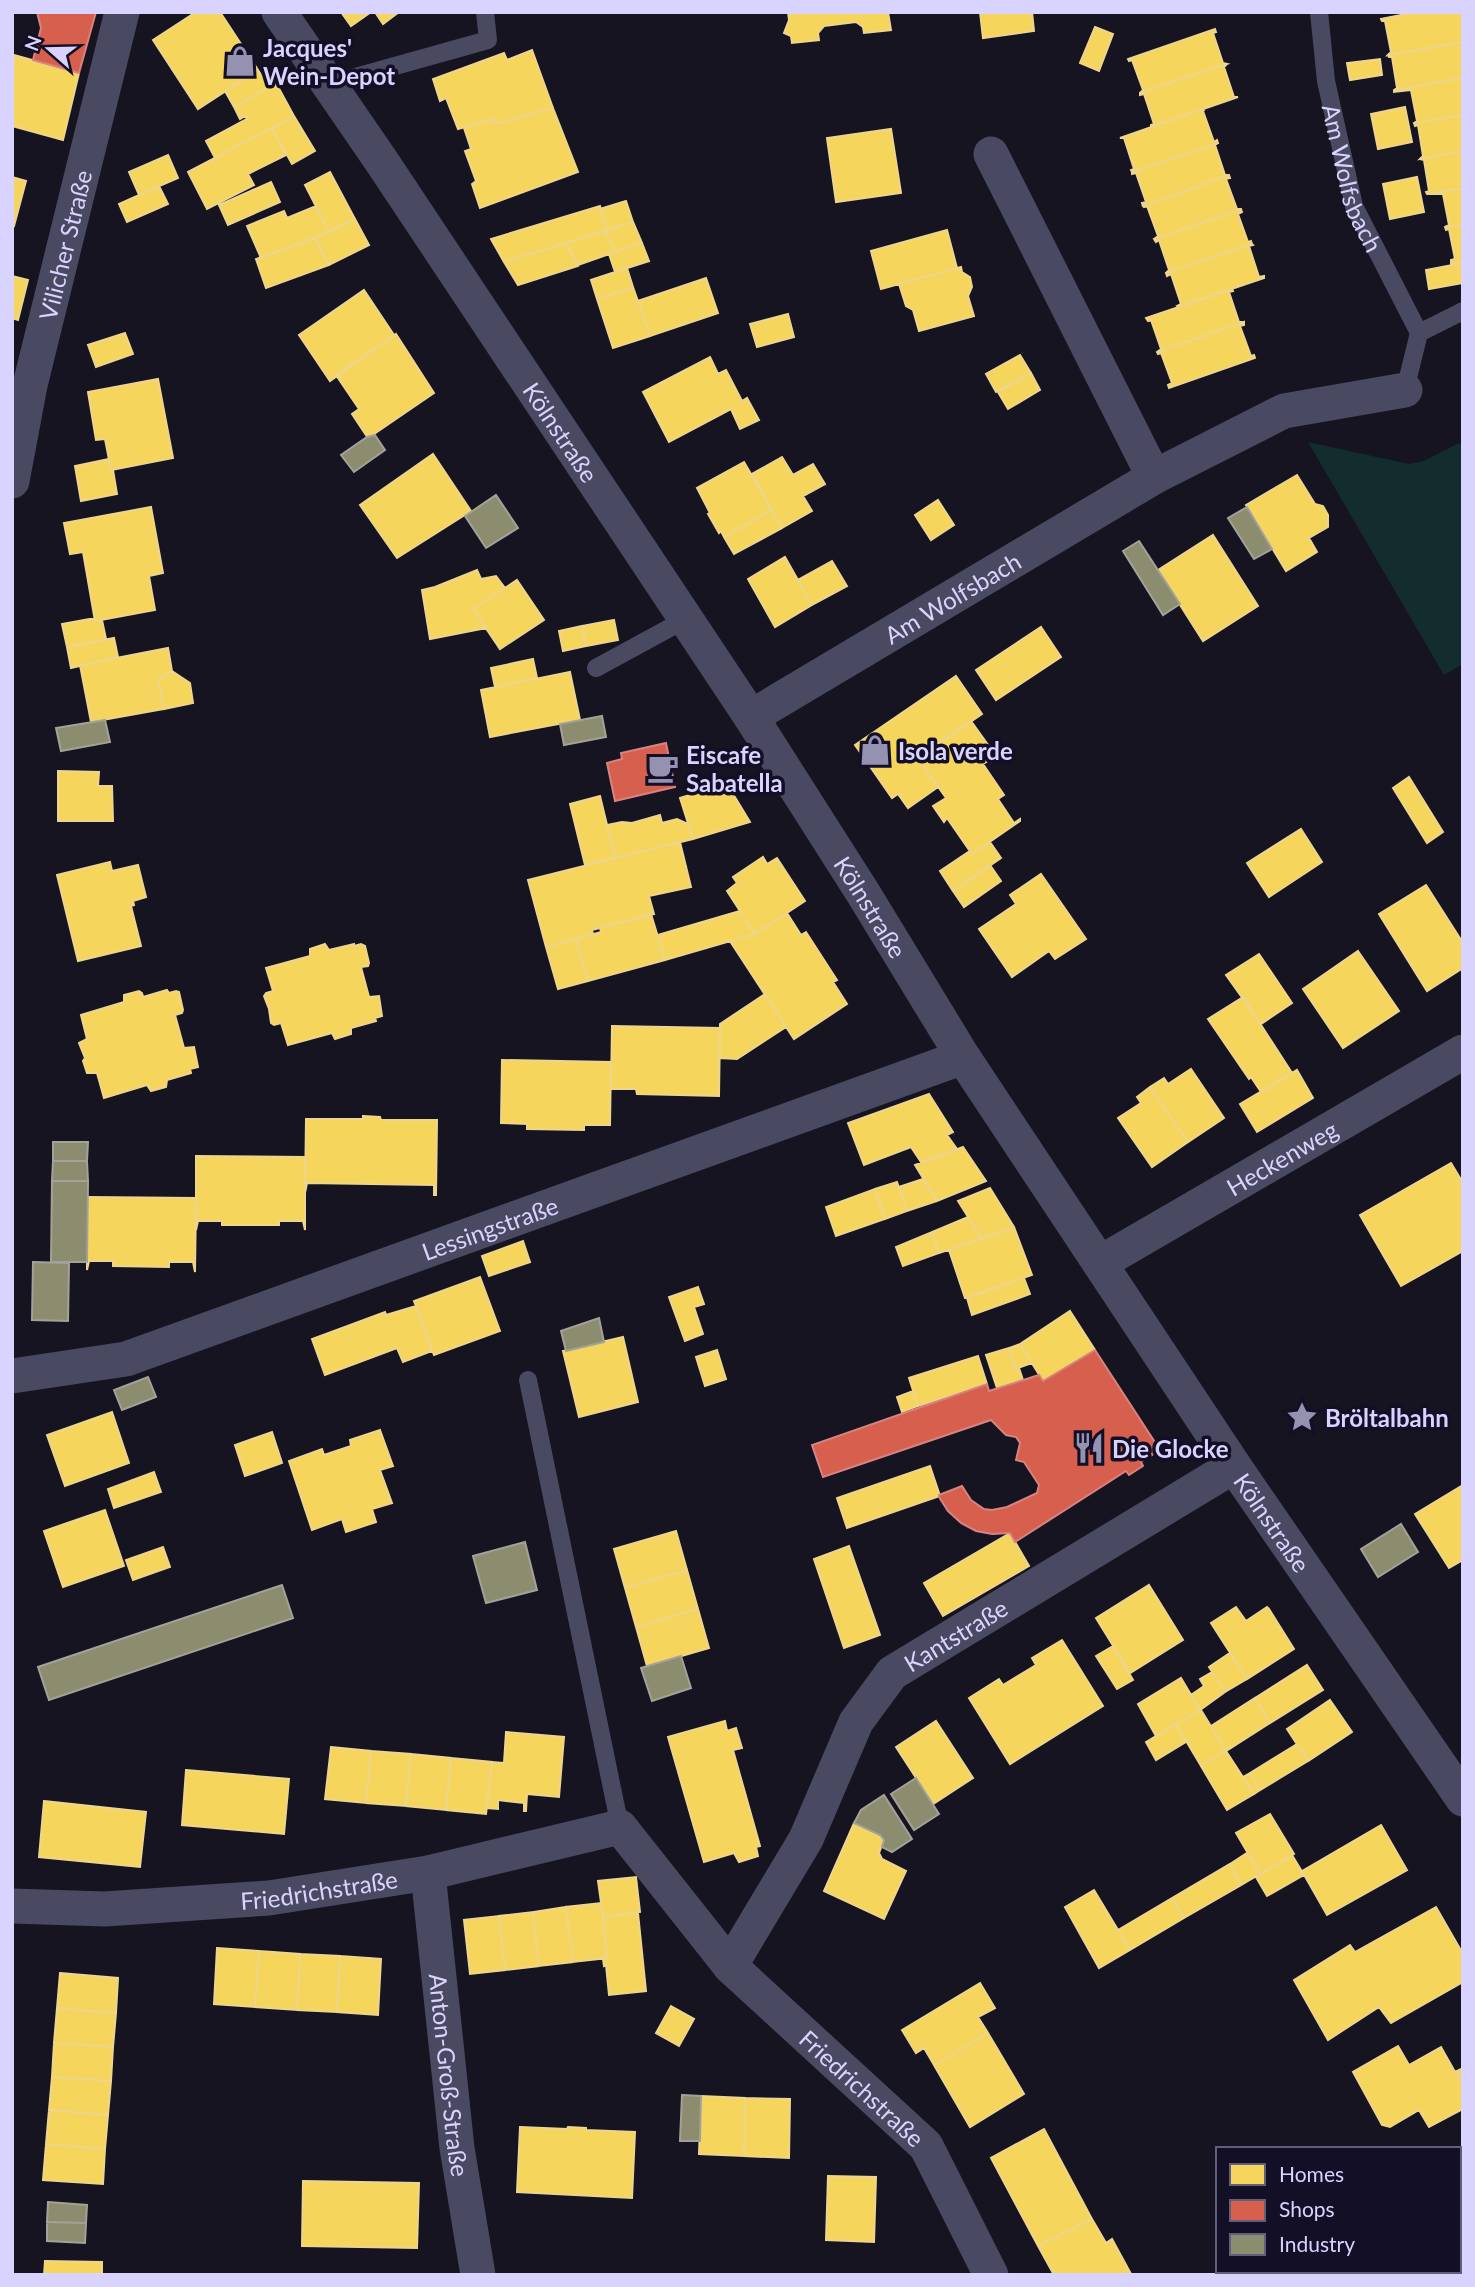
<svg xmlns="http://www.w3.org/2000/svg" width="1475" height="2287" font-family="Lato,sans-serif">
<style>
.green{fill:#132c2d}
.homes{fill:#f6d55c;stroke:#edd58d;stroke-width:2}
.shops{fill:#d6604d;stroke:#d78382;stroke-width:2}
.industry{fill:#8c8c6e;stroke:#a3a29a;stroke-width:2}
.lines{fill:none;stroke-linecap:round;stroke-linejoin:round}
.service{stroke:#4a4962;stroke-width:18}
.minor{stroke:#4a4962;stroke-width:35}
.labels{text-anchor:middle;dominant-baseline:central;stroke-width:7;stroke-linejoin:round;paint-order:stroke}
.poi-label{font-size:24px;font-weight:bold;fill:#d9d4ff;stroke:#130f26;text-anchor:start}
.street-label{font-size:24px;fill:#d9d4ff;stroke:#130f26}
</style>
<rect width="100%" height="100%" fill="#161421"/>
<!-- green -->
<path class="green" d="M1308 442 1409 464 1424 461 1459 443 1463 449V664L1444 675Z"/>
<!-- homes -->
<path class="homes" d="M196 12H220L258 70 198 109 153 40Z
M341 12H371L351 26Z
M375 12H399L383 24Z
M788 12H888L891 30 864 33 863 27 856 22 824 26 818 33 819 40 792 43 791 36 784 33 789 20Z
M980 12H1032L1034 31 983 38Z
M1416 12H1463V42L1388 55 1391 52 1385 21H1382L1381 19Z
M1095 27 1113 34 1099 71 1080 63Z
M1215 29 1216 32 1213 33 1223 63 1227 64 1140 93 1143 90 1132 60 1129 61 1128 59Z
M1463 42V78L1394 90 1397 88 1392 57H1389L1388 55Z
M532 50 553 108 495 124 494 119 458 129 446 98 440 101 433 79 504 53 507 60Z
M14 55 79 73 63 140 12 126Z
M1380 59 1382 75 1350 80 1347 63Z
M1227 64 1224 67 1234 97H1238L1151 127V125L1154 124 1144 94 1140 95V93Z
M258 70 269 87 234 107 225 91Z
M1463 78V115L1414 123 1417 121 1411 90 1394 92V90Z
M276 83 294 116 215 158 206 141 247 119 245 116 240 119 234 107Z
M1405 107 1412 142 1378 149 1371 114Z
M553 108 578 172 480 208 472 184 476 181 465 151 471 149 464 128 494 119 495 124Z
M1206 108 1203 111 1214 142 1217 140 1218 143 1132 172 1131 170 1134 169 1124 138H1120Z
M1463 115V151L1420 159 1423 156 1418 125 1415 126 1414 123Z
M294 116 315 151 292 164 272 128Z
M272 128 286 155 248 174 254 185 207 209 188 172Z
M891 129 901 193 836 202 827 138Z
M1218 143 1215 145 1225 175H1229L1143 206 1142 203 1146 202 1136 173 1132 174V172Z
M1463 151V188L1427 194 1426 192 1429 191 1424 160 1420 159Z
M168 155 178 178 139 195 129 172Z
M330 172 355 219 329 232 305 185Z
M1229 175 1230 178 1226 179 1237 209H1241L1154 239 1158 236 1147 206 1144 207 1143 206Z
M12 177 26 181 14 226 12 225Z
M1417 177 1424 212 1390 219 1383 184Z
M271 182 280 202 228 225 219 205Z
M159 186 168 204 127 222 119 204Z
M1463 188V224L1445 227 1449 225 1443 194H1427Z
M626 201 633 222 607 230 600 209Z
M316 206 329 232 261 258 247 226 284 211 287 218Z
M600 206 607 230 504 262 491 239Z
M1241 209 1242 212 1238 214 1248 242 1251 241 1252 244 1166 273 1169 270 1159 240 1156 242 1154 239Z
M355 219 369 245 329 265 315 238Z
M633 222 642 243 615 252 605 231Z
M1463 224V262L1451 264V260L1455 259 1449 229 1446 230 1445 227Z
M947 230 957 268 881 289 871 251Z
M605 231 615 252 578 265 566 243Z
M315 238 329 265 266 288 256 259Z
M566 243 578 266 518 285 504 262Z
M642 243 649 261 615 272 609 254Z
M1252 244 1253 245 1249 246 1259 277 1264 276V278L1178 307 1177 306 1181 304 1171 274 1167 276 1166 273Z
M1463 263V283L1429 289 1426 270Z
M961 267 962 272 970 277 972 287 968 296 974 316 919 331 913 310 906 306 899 284Z
M627 268 633 287 597 299 591 280Z
M12 276 28 280 18 320 12 318Z
M706 278 718 313 650 336 638 301Z
M633 287 650 336 613 348 597 299Z
M1232 289 1233 291 1229 292 1239 322H1244L1157 352 1161 349 1151 320 1148 321 1146 318Z
M364 290 394 335 330 381 299 335Z
M788 314 794 337 757 347 750 324Z
M1244 322V325L1240 326 1251 356 1254 355 1255 358 1169 388 1168 385 1172 383 1161 353 1158 354 1157 352Z
M125 333 133 354 96 367 88 345Z
M396 334 434 393 368 438 352 414 359 409 336 375Z
M1020 355 1031 373 996 392 986 374Z
M710 357 718 374 726 370 742 401 747 398 759 420 740 429 731 409 669 442 643 392Z
M1031 373 1040 390 1008 409 998 392Z
M158 379 173 458 111 470 105 439 96 440 88 392Z
M433 454 471 511 397 558 360 505Z
M782 457 793 475 813 464 825 484 803 496 812 511 782 528 752 474Z
M109 459 111 470H113L117 494 81 501 75 466Z
M744 462 772 510 724 537 721 531 719 533 708 514 710 513 697 488Z
M1297 475 1315 504 1323 506 1328 515V527L1309 538 1317 552 1286 571 1246 505Z
M938 500 954 525 931 540 915 515Z
M151 507 163 573 149 576 155 610 95 621 83 552 70 554 64 523Z
M772 510 782 528 734 554 724 537Z
M1213 535 1258 606 1203 641 1158 570Z
M785 557 812 605 775 627 748 579Z
M832 561 847 586 812 605 798 580Z
M477 570 481 579 496 576 505 588 473 609 486 628 430 639 422 590 435 587Z
M517 580 544 620 500 649 473 609Z
M95 618V621L102 620 106 639 67 647 62 624Z
M614 620 618 640 586 646 582 626Z
M582 626 586 646 563 651 559 631Z
M1041 627 1061 657 996 700 976 670Z
M114 638 118 657 71 668 67 647Z
M168 648 172 671 158 680 164 709 91 722 80 665Z
M533 659 537 678 495 687 491 668Z
M172 671 190 683 193 703 164 709 158 680Z
M570 672 580 720 490 737 481 690Z
M956 676 982 714 918 758 938 787 908 808 898 794 892 798 855 745Z
M971 721 996 756 983 764 1004 795 998 799 1014 823 1020 819V821L972 854 947 818 944 822 933 806 946 798 918 758Z
M58 771 99 772 98 786H112L113 821H58Z
M1409 777 1443 832 1427 843 1393 788Z
M727 784 750 822 693 839 680 798Z
M600 796 615 858 585 865 570 804Z
M660 815 662 823 677 819 688 824 693 839 615 858 607 825 622 822 632 823Z
M1301 829 1322 862 1269 897 1247 863Z
M680 842 691 887 649 896 654 914 592 930 593 934 546 947 528 880Z
M990 842 1001 858 953 891 940 871 970 851 972 854Z
M763 857 767 864 777 858 805 901 755 934 727 891 737 883 733 877Z
M110 862 112 871 138 865 146 897 133 901 134 905 131 906 141 946 78 961 57 875Z
M990 865 1001 881 964 907 953 891Z
M1041 874 1086 939 1055 959 1049 951 1012 977 979 929 1016 904 1010 895Z
M1426 885 1463 943V968L1427 991 1379 914Z
M740 911 755 934 665 960 658 935Z
M787 913 801 935 806 932 837 980 833 982 847 1004 794 1039 730 941 755 934Z
M651 914 665 960 588 981 576 939 601 932 600 928Z
M576 939 588 981 558 989 546 947Z
M325 944 329 950 354 944V946L361 944 365 946 369 963 368 966 361 967 369 997 379 996 382 1016 375 1018 376 1021 351 1028V1034L335 1039 332 1033 288 1045 281 1023 274 1025 271 1023 269 1009 264 996 266 993 273 991 266 968 310 956V949Z
M1358 951 1399 1011 1343 1048 1303 989Z
M1259 954 1292 1003 1261 1024 1226 975Z
M167 990 169 993 176 991 179 992 183 1010 182 1013 175 1015 184 1048 194 1047 198 1067 190 1069 191 1073 167 1080 166 1087 151 1091 147 1085 104 1098 97 1073H87L83 1061 85 1058 79 1043 87 1039 81 1015 124 1002V995L139 991 142 993 143 997Z
M765 994 786 1027 737 1059 720 1058V1024Z
M1243 997 1292 1073 1261 1092 1251 1077 1249 1079 1208 1019Z
M612 1026 720 1028 719 1096 637 1094 636 1089H611Z
M502 1060 611 1062 610 1125H584V1130L527 1129V1124L501 1123Z
M1191 1069 1224 1118 1188 1142 1150 1087 1164 1078 1168 1084Z
M1297 1070 1313 1098 1257 1132 1240 1104Z
M1150 1087 1188 1142 1152 1167 1118 1118 1141 1103 1137 1097Z
M929 1094 953 1132 947 1135 957 1149 921 1162 911 1147 864 1165 848 1123Z
M363 1116 380 1117 381 1120H437L436 1195H434V1185L307 1183 305 1193 306 1119H363Z
M963 1147 986 1181 937 1201 915 1165Z
M196 1156 305 1157V1230L303 1221H279V1225H222V1221H198L196 1230Z
M1451 1163 1463 1183V1251L1401 1286 1360 1215Z
M923 1179 937 1201 907 1211 899 1187Z
M897 1182 907 1211 885 1219 875 1189Z
M990 1188 1014 1227 982 1239 958 1201Z
M875 1189 885 1219 836 1236 826 1207Z
M87 1197 196 1198 195 1272 193 1262H169V1267L113 1266V1261H89L87 1270Z
M968 1217 982 1239 939 1253 932 1232Z
M1014 1227 1032 1275 965 1298 949 1250Z
M932 1232 939 1253 903 1266 896 1247Z
M523 1241 530 1262 489 1276 482 1256Z
M480 1277 500 1331 434 1355 414 1301Z
M1024 1278 1030 1294 972 1315 967 1298Z
M698 1287 704 1304 694 1307 703 1334 685 1341 669 1297Z
M416 1306 432 1351 403 1362 397 1348 325 1375 312 1339 385 1312 386 1315Z
M1070 1311 1095 1350 1043 1381 1020 1344Z
M623 1337 638 1402 579 1417 563 1351Z
M1020 1344 1032 1363 1015 1369 1009 1348Z
M1009 1348 1015 1369 1019 1368 1023 1380 997 1388 986 1355Z
M717 1350 726 1379 705 1386 696 1357Z
M978 1356 987 1384 918 1406 909 1378Z
M913 1391 918 1406 902 1412 897 1397Z
M112 1412 129 1463 65 1486 47 1435Z
M380 1430 393 1466 380 1470 392 1503 372 1509 376 1522 346 1532 342 1519 312 1530 289 1461 322 1449 324 1455 351 1446 350 1440Z
M272 1432 282 1463 245 1476 235 1445Z
M930 1466 940 1496 847 1528 837 1498Z
M154 1472 161 1492 114 1508 108 1489Z
M1463 1485V1560L1449 1568 1415 1514Z
M105 1510 124 1566 63 1587 44 1531Z
M676 1531 687 1570 625 1588 614 1549Z
M1010 1533 1029 1566 943 1616 924 1583Z
M849 1546 880 1635 844 1648 814 1559Z
M163 1547 170 1567 133 1580 126 1560Z
M687 1570 698 1609 636 1627 625 1588Z
M1149 1585 1183 1640 1130 1673 1096 1618Z
M1236 1607 1246 1621 1267 1607 1269 1609 1294 1649 1247 1679 1211 1623Z
M698 1609 709 1648 647 1666 636 1627Z
M1062 1640 1103 1706 1010 1764 969 1698 999 1679 1003 1685 1036 1665 1032 1658Z
M1113 1646 1133 1680 1117 1689 1096 1656Z
M1230 1653 1247 1679 1225 1692 1209 1667Z
M1307 1665 1323 1690 1270 1723 1255 1698Z
M1212 1672 1225 1692 1200 1710 1191 1695 1204 1686 1200 1679Z
M1181 1678 1200 1710 1156 1736 1138 1704Z
M1255 1698 1270 1723 1226 1751 1211 1726Z
M1330 1700 1352 1732 1308 1761 1287 1729Z
M1201 1710 1226 1751 1201 1766 1176 1724Z
M725 1721 727 1731 736 1728 742 1748 733 1750 760 1846 756 1847 758 1856 739 1862 734 1853 704 1862 668 1737Z
M936 1721 973 1778 933 1804 896 1747Z
M1176 1724 1186 1742 1156 1760 1146 1742Z
M506 1732 564 1737 559 1797 527 1794 526 1811H524V1803L498 1800V1809L487 1808 492 1762 504 1763Z
M1297 1744 1308 1761 1260 1790 1250 1773Z
M331 1747 371 1751 366 1803 325 1799Z
M371 1751 411 1754 406 1806 366 1803Z
M1226 1751 1254 1794 1227 1810 1201 1766Z
M411 1754 451 1758 446 1810 406 1806Z
M451 1758 492 1762 486 1814 446 1810Z
M186 1770 289 1779 284 1834 182 1825Z
M1250 1773 1260 1790 1254 1794 1243 1777Z
M44 1801 146 1812 140 1867 39 1857Z
M1270 1814 1294 1854 1260 1874 1236 1833Z
M854 1823 880 1835 884 1840 879 1853 882 1859 906 1871 884 1919 824 1891Z
M1381 1825 1407 1870 1327 1915 1302 1871Z
M1247 1853 1260 1874 1241 1885 1230 1864Z
M1292 1855 1304 1875 1267 1896 1256 1877Z
M1230 1864 1241 1885 1184 1918 1172 1898Z
M636 1877 640 1912 603 1917 598 1881Z
M1094 1890 1130 1950 1099 1968 1065 1907Z
M1172 1898 1184 1918 1130 1950 1118 1930Z
M601 1903 607 1958 573 1962 566 1907Z
M566 1907 573 1962 539 1966 533 1912Z
M1436 1907 1463 1954V1982L1391 2023 1379 2007 1328 2040 1294 1980 1350 1945 1355 1952Z
M533 1912 539 1966 505 1970 499 1916Z
M638 1913 646 1991 609 1995 606 1965 604 1966 603 1959 607 1958 603 1917Z
M499 1916 505 1970 470 1974 464 1920Z
M217 1948 259 1951 255 2007 214 2004Z
M259 1951 300 1954 297 2010 255 2007Z
M300 1954 340 1956 337 2012 297 2010Z
M340 1956 381 1959 378 2015 337 2012Z
M60 1973 118 1978 116 2013 57 2008Z
M980 1983 995 2008 978 2017 988 2033 934 2065 924 2048 916 2053 902 2030Z
M671 2006 694 2019 679 2046 656 2033Z
M57 2008 116 2013 113 2047 54 2043Z
M988 2033 1024 2094 970 2127 934 2065Z
M54 2043 113 2047 111 2081 52 2077Z
M1398 2046 1409 2065 1441 2047 1463 2086V2109L1429 2127 1419 2110 1390 2127 1382 2125 1353 2072Z
M1463 2068V2086L1455 2072Z
M52 2077 111 2081 108 2115 49 2110Z
M701 2096 745 2098 744 2156 699 2154Z
M745 2098 790 2099 789 2158 744 2156Z
M49 2110 108 2115 105 2149 46 2144Z
M520 2127 567 2129 568 2127 586 2128V2130L635 2132 632 2198 517 2192Z
M1044 2129 1092 2219 1038 2246 991 2158Z
M46 2144 105 2149 103 2184 43 2180Z
M828 2176 876 2177 874 2242 826 2240Z
M303 2181 419 2183 417 2248 302 2246Z
M1092 2219 1106 2243 1112 2239 1131 2274 1054 2275 1038 2246Z
M45 2261 102 2262V2275H44Z"/>
<!-- shops -->
<path class="shops" d="M37 12H96L79 73 33 60 41 28Z
M666 743 675 787 615 801 607 763 622 759 621 753Z
M1095 1350 1160 1450 1141 1462 1143 1466 1129 1475 1126 1471 1015 1542 1010 1533 992 1534 976 1531 961 1523 948 1511 939 1497V1495L962 1486 971 1500 984 1509 992 1510 1007 1507 1037 1493 1039 1485 1024 1462 1016 1460 1020 1443 1016 1437 1006 1435 991 1420 823 1477 812 1445 987 1384 989 1391 1039 1375 1043 1381Z"/>
<!-- industry -->
<path class="industry" d="M375 435 385 450 354 472 341 455 367 437Z
M496 495 518 528 486 548 465 516Z
M1247 507 1272 549 1254 559 1228 518Z
M1139 541 1180 604 1163 615 1123 551Z
M602 716 606 737 564 745 560 724Z
M105 720 110 742 61 751 56 728Z
M53 1142H88L87 1161H53Z
M53 1161H87L88 1181H52Z
M52 1181H88L87 1262H51Z
M33 1262 69 1263 68 1321 32 1320Z
M599 1318 604 1342 566 1351 561 1331Z
M148 1377 156 1397 122 1410 114 1390Z
M1401 1524 1418 1552 1378 1577 1361 1549Z
M525 1542 537 1590 486 1603 473 1556Z
M282 1585 293 1618 49 1700 38 1667Z
M681 1656 691 1688 652 1701 641 1668Z
M916 1778 939 1814 914 1830 891 1794Z
M884 1795 912 1839 892 1852 882 1847 884 1840 880 1835 854 1823 861 1810Z
M682 2095 701 2096 700 2141H680Z
M48 2202 87 2205 86 2223 47 2222Z
M47 2222 86 2223 85 2243 47 2241Z"/>
<g class="lines">
<!-- service -->
<g class="service">
<path id="s1" d="M1319 12 1326 81 1354 206 1419 333"/>
<path d="M327 85 488 40 485 12"/>
<path d="M1405 390 1419 333 1463 311"/>
<path d="M596 668 686 619"/>
<path d="M528 1380 620 1827"/>
</g>
<!-- minor -->
<g class="minor">
<path id="s2" d="M279 12 382 162 751 717 863 893 963 1057 1234 1466 1463 1799"/>
<path d="M991 154 1154 477"/>
<path id="s3" d="M12 481 30 385 122 12"/>
<path id="s4" d="M751 717 1154 477 1284 411 1405 390"/>
<path id="s5" d="M1100 1263 1463 1052"/>
<path id="s6" d="M12 1376 126 1359 963 1057"/>
<path id="s7" d="M428 1873 457 2148 478 2275"/>
<path id="s8" d="M12 1906 105 1909 269 1898 428 1873 620 1827 730 1966 926 2146 991 2275"/>
<path id="s9" d="M730 1966 806 1839 856 1722 892 1673 1234 1466"/>
</g>
</g>
<!-- icons -->
<defs>
<symbol id="shop-bare" viewBox="-9 -9 18 18"><path d="M-5-2.5h2.3a2.7 3.5 0 0 1 5.4 0H5L5.5 6h-11ZM-1.5-2.5h3a1.5 2.3 0 0 0-3 0Z" fill="#9591b1" stroke="#130f26" stroke-width="2.5" paint-order="stroke"/></symbol>
<symbol id="cafe-bare" viewBox="-9 -9 18 18"><path d="M-5.5-4.5H6V0H3Q3 3.5 0 3.5H-2.5Q-5.5 3.5-5.5 0ZM3-3.2v2h1.7v-2ZM-6 4.5H4V6H-6Z" fill="#9591b1" stroke="#130f26" stroke-width="2.5" paint-order="stroke"/></symbol>
<symbol id="sight-bare" viewBox="-9 -9 18 18"><path d="M0-6L1.8-2.2L6-1.7L2.9 1.2L3.7 5.4L0 3.3L-3.7 5.4L-2.9 1.2L-6-1.7L-1.8-2.2Z" fill="#9591b1" stroke="#130f26" stroke-width="2.5" paint-order="stroke"/></symbol>
<symbol id="restaurant-bare" viewBox="-9 -9 18 18"><path d="M-5-6h1v4h1v-4h1v4h1v-4h1v5L-1.5 .5V6h-2V.5L-5-1ZM5-6V6H3V1.5H1.5Q1.5-4 5-6Z" fill="#9591b1" stroke="#130f26" stroke-width="2.5" paint-order="stroke"/></symbol>
</defs>
<g fill-rule="evenodd">
<use href="#shop-bare" x="218" y="39" width="44" height="44"/>
<use href="#shop-bare" x="853" y="728" width="44" height="44"/>
<use href="#cafe-bare" x="641" y="746" width="44" height="44"/>
<use href="#sight-bare" x="1280" y="1395" width="44" height="44"/>
<use href="#restaurant-bare" x="1067" y="1426" width="44" height="44"/>
</g>
<g class="labels">
<!-- poi labels -->
<g class="poi-label">
<text x="263" y="47">Jacques'<tspan x="263" dy="28">Wein-Depot</tspan></text>
<text x="898" y="750">Isola verde</text>
<text x="686" y="754">Eiscafe<tspan x="686" dy="28">Sabatella</tspan></text>
<text x="1325" y="1417">Bröltalbahn</text>
<text x="1112" y="1448">Die Glocke</text>
</g>
<!-- street labels -->
<g class="street-label">
<text stroke="none"><textPath href="#s1" startOffset="170">Am Wolfsbach</textPath></text>
<text stroke="none"><textPath href="#s3" startOffset="242">Vilicher Straße</textPath></text>
<text stroke="none"><textPath href="#s2" startOffset="506">Kölnstraße</textPath></text>
<text stroke="none"><textPath href="#s4" startOffset="234">Am Wolfsbach</textPath></text>
<text stroke="none"><textPath href="#s2" startOffset="1073">Kölnstraße</textPath></text>
<text stroke="none"><textPath href="#s5" startOffset="210">Heckenweg</textPath></text>
<text stroke="none"><textPath href="#s6" startOffset="502">Lessingstraße</textPath></text>
<text stroke="none"><textPath href="#s2" startOffset="1808">Kölnstraße</textPath></text>
<text stroke="none"><textPath href="#s9" startOffset="410">Kantstraße</textPath></text>
<text stroke="none"><textPath href="#s8" startOffset="308">Friedrichstraße</textPath></text>
<text stroke="none"><textPath href="#s7" startOffset="203">Anton-Groß-Straße</textPath></text>
<text stroke="none"><textPath href="#s8" startOffset="973">Friedrichstraße</textPath></text>
</g>
</g>
<!-- border -->
<rect width="1475" height="2287" fill="none" stroke="#d9d4ff" stroke-width="28"/>
<!-- legend -->
<rect x="1216" y="2147" width="245" height="126" fill="#130f26" stroke="#625e7d" stroke-width="2"/>
<rect x="1230" y="2164" width="35" height="21" fill="#f6d55c" stroke="#625e7d" stroke-width="2"/>
<text x="1279" y="2182" font-size="21" fill="#d9d4ff">Homes</text>
<rect x="1230" y="2200" width="35" height="21" fill="#d6604d" stroke="#625e7d" stroke-width="2"/>
<text x="1279" y="2217" font-size="21" fill="#d9d4ff">Shops</text>
<rect x="1230" y="2234" width="35" height="21" fill="#8c8c6e" stroke="#625e7d" stroke-width="2"/>
<text x="1279" y="2252" font-size="21" fill="#d9d4ff">Industry</text>
<!-- north arrow -->
<g transform="translate(49 49) rotate(290)" stroke="#130f26" stroke-width="5" paint-order="stroke">
<path d="M0-5L12 26L0 18L-12 26Z" fill="#d9d4ff"/>
<text y="-10" font-size="19" font-weight="bold" text-anchor="middle" fill="#d9d4ff">N</text>
</g>
</svg>
